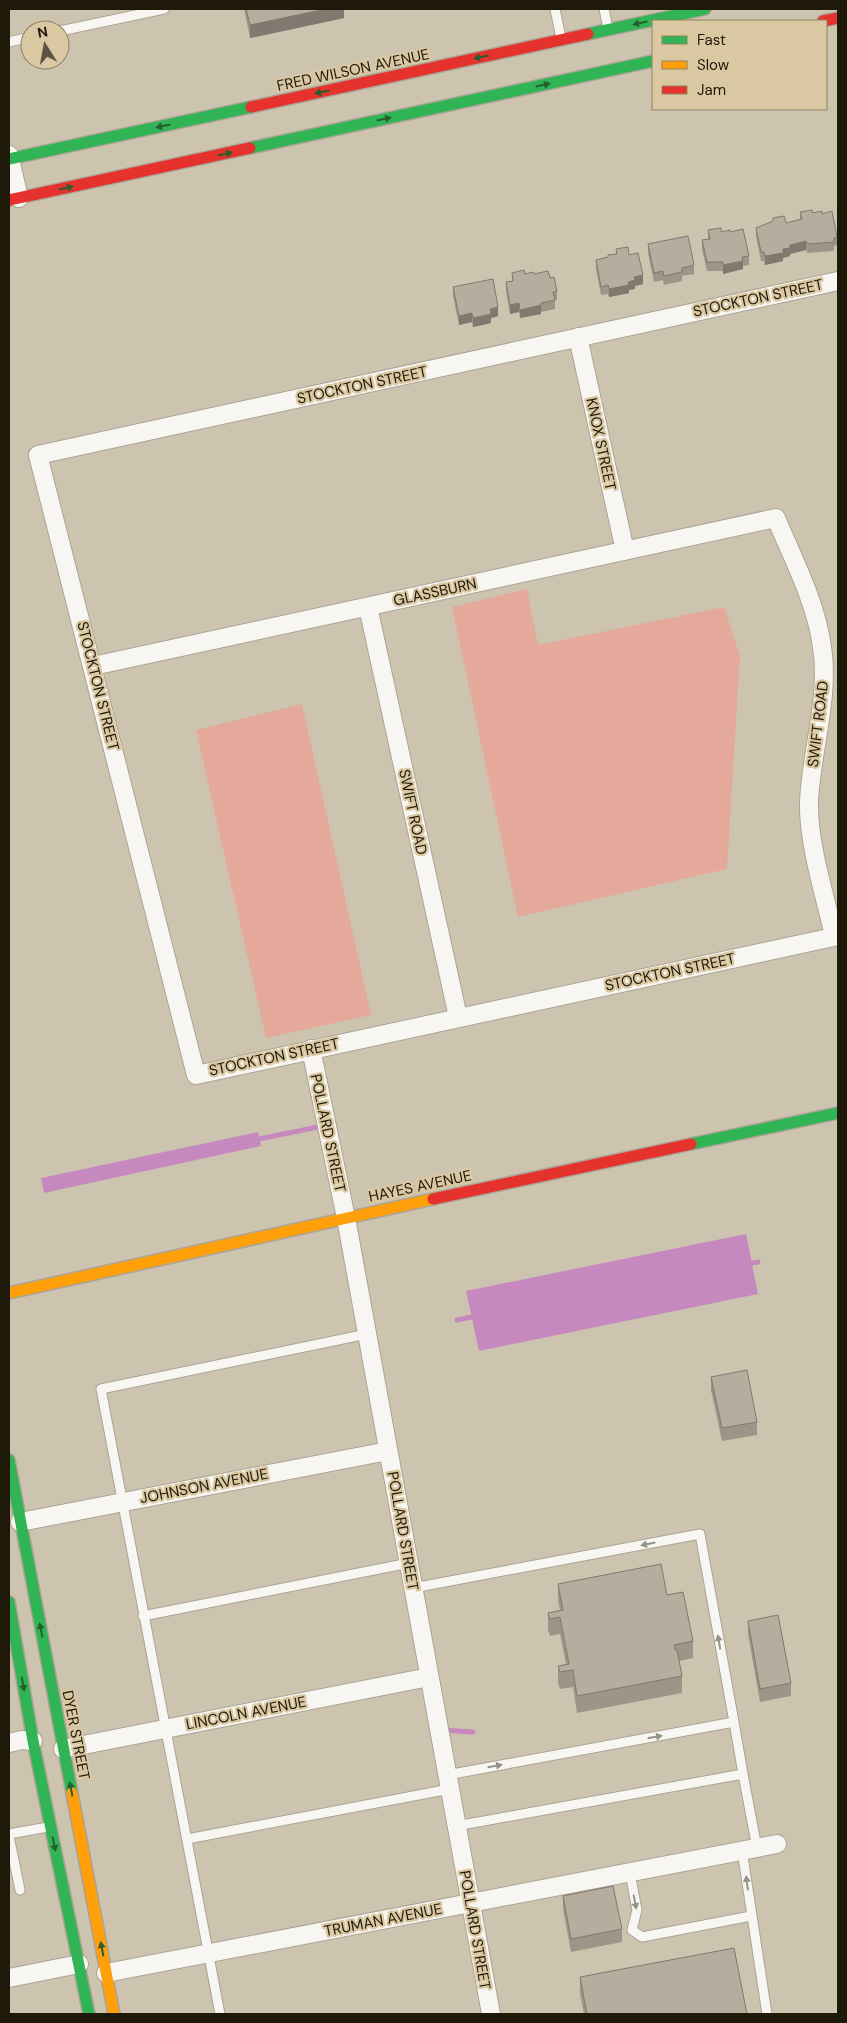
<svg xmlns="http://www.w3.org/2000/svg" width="847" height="2023" font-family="'DM Sans',sans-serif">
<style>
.green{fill:#e4a99b}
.water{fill:#c689bf}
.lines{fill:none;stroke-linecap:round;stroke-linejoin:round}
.stream{stroke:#c689bf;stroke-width:5}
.lane-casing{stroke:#aba494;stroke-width:11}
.street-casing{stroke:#aba494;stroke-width:20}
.fast-casing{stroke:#aba494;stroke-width:14}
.slow-casing{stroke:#aba494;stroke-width:14}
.jam-casing{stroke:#aba494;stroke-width:14}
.lane{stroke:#f8f6f3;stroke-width:9}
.street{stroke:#f8f6f3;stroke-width:18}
.fast{stroke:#30b455;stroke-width:11}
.slow{stroke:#ff9f0a;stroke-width:11}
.jam{stroke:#e5322d;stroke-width:11}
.wall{fill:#9d9588}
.shaded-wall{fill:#7f796f}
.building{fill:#b6ad9e;stroke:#7f796f}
.oneway{fill:#275f2c}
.oneway2{fill:#96938a}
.labels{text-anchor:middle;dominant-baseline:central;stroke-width:4.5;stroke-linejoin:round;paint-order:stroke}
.street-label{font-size:15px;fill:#1f190a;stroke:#dac8a2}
</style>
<rect width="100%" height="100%" fill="#cdc4af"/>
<!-- green -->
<path class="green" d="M527 589 538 645 724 607 740 656 727 869 518 917 452 607Z
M302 704 371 1015 266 1038 196 730Z"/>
<!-- water -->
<path class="water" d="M258 1132 261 1146 44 1193 41 1178Z
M746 1234 758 1294 479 1351 466 1291Z"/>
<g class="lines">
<!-- stream -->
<path class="stream" d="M259 1139 323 1126
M752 1263 758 1262
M457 1320 472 1317
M442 1730 473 1732"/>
<defs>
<path id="lane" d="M555 9 561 38
M604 9 608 28
M60 31 164 9
M9 42 30 37
M413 1588 700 1534 734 1722 447 1775
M143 1616 409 1563
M743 1774 757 1848
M456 1826 743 1774 734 1722
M9 1834 48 1827
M9 1836 20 1890
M187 1839 450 1789
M742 1850 767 2014
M630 1873 637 1910 632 1930 642 1937 751 1916
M220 2014 101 1389 367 1334"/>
<path id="street" d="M9 155 19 198
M838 281 38 455 196 1075 838 936
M578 337 625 551
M368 607 458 1017
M93 666 776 518C793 559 816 602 822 647 830 696 811 752 809 802 808 844 825 895 834 936
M311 1049 346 1218 491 2014
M20 1522 388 1451
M9 1743 22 1740 33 1741
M63 1749 429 1677
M106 1973 777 1844
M9 1978 79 1964"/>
<path id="fast" d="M588 34 705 9
M250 148 653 61
M9 159 251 107
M691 1144 838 1113
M9 1460 72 1793
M9 1602 33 1741 89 2014"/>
<path id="slow" d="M9 1293 433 1199
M72 1793 114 2014"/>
<path id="jam" d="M823 21 838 18
M251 107 588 34
M9 200 250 148
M433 1199 691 1144"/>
</defs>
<!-- lane casing -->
<use href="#lane" class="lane-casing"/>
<!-- street casing -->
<use href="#street" class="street-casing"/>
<!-- fast casing -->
<use href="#fast" class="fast-casing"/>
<!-- slow casing -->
<use href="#slow" class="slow-casing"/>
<!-- jam casing -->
<use href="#jam" class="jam-casing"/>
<!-- lane -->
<use href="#lane" class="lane"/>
<!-- street -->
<use href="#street" class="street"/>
<!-- fast -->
<use href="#fast" class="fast"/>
<!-- slow -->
<use href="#slow" class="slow"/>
<!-- jam -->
<use href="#jam" class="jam"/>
</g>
<!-- wall -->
<path class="wall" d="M244 9H344V18L250 38Z
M800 212 822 214 837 237V245L834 246V251L807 253 806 250 790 254V256L783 258V261L765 265 764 261H761L756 236V228L773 222V218L786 223 800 220Z
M708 230 721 232H730L749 256V265L743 266V269L723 274V271H707L702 249V240L708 239Z
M648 244 694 265V274L682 276V281L664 285 663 280 654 282 648 253Z
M616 249 629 255 643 284 635 286V289L629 290V293L609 297 608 294 601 295 596 269V260L608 257 616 254Z
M512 273 534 274 550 278 557 291V300H555V309L541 312V314L520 318 519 312 510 314 506 291V282L512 281Z
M453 287 498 316 491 318V323L473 327 472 322 459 325 453 296Z
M711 1377 757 1422V1435L722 1441 711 1390Z
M558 1584 667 1595 693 1641V1658L679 1661 682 1676V1693L577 1713 573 1687 560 1689 558 1683V1666L566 1664 560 1634 550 1636 548 1630V1613L560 1610 558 1601Z
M748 1621 791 1683V1696L760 1702 748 1634Z
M563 1896 622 1929V1942L571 1952 563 1909Z
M580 1977 747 2014H584L580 1994Z"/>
<!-- shaded-wall -->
<path class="shaded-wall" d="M326 9H344V18L250 38V25Z
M806 241V250L790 254V256L783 258V261L765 265V256L783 249 790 245Z
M743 261V269L723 274V265Z
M643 275V284L635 286V289L629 290V293L609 297V289L628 282 634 277Z
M519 303V312L510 314V305Z
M541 305V314L520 318V310Z
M498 307V316L491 318V323L473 327V318L490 309Z
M472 313V322L459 325V316Z"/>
<!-- building -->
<path class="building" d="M246 9H326L250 25Z
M812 210 813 213 822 211V214L832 211 837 237 834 238V242L807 244 806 241 790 245V248L783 249V253L765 256 764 252H761L756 228 773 221V218L784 216 786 223 802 219 800 212Z
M721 228V232L730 230V232L743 229 749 256 742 257 743 261 723 265V262H707L702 240 710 239 708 230Z
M688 236 694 265 682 268V272L664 276 663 271 654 273 648 244Z
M628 247 629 255 638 253 643 275 634 277 635 280 628 282 629 285 609 289 608 285 601 287 596 260 608 257V255L617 254 616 249Z
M524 270 525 274 533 272 534 274 548 271 550 278 554 277 557 291 553 292 555 300 541 303V305L520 310 519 303 510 305 506 282 513 281 512 273Z
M493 279 498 307 490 309 491 314 473 318 472 313 459 316 453 287Z
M747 1370 757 1422 722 1428 711 1377Z
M661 1564 667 1595 683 1592 693 1641 674 1645 675 1650H677L682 1676 577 1696 573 1670 560 1672 558 1666 569 1664 560 1617 550 1619 548 1613 563 1610 558 1584Z
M778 1615 791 1683 760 1689 748 1621Z
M613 1886 622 1929 571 1939 563 1896Z
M734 1948 747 2014H587L580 1977Z"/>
<!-- one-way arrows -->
<defs><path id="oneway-solid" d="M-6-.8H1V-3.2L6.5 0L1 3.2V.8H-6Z" transform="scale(1.25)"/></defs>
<g class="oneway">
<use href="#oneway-solid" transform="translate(640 23) rotate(168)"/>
<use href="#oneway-solid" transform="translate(481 57) rotate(168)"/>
<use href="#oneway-solid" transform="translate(543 85) rotate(-12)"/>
<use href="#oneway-solid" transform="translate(322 92) rotate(168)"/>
<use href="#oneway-solid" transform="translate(384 119) rotate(-12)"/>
<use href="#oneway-solid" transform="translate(163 126) rotate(168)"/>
<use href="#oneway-solid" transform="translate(225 154) rotate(-12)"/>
<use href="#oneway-solid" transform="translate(66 188) rotate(-12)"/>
<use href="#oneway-solid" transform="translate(41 1630) rotate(-101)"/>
<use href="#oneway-solid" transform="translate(23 1684) rotate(80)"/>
<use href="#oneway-solid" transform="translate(71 1789) rotate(-101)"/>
<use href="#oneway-solid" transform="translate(54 1844) rotate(78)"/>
<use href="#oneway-solid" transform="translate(102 1949) rotate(-101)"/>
</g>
<g class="oneway2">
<use href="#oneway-solid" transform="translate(648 1544) rotate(169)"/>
<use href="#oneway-solid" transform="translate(719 1642) rotate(-100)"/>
<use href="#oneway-solid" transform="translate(655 1737) rotate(-10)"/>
<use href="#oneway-solid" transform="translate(495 1766) rotate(-10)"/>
<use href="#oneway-solid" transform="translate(747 1883) rotate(-97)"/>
<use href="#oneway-solid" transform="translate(635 1902) rotate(79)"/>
</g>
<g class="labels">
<!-- street labels -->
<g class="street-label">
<text transform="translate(353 70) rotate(-12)">FRED WILSON AVENUE</text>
<text transform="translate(758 298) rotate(-12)">STOCKTON STREET</text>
<text transform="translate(362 385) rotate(-12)">STOCKTON STREET</text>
<text transform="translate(601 444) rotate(78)">KNOX STREET</text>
<text transform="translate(435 592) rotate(-12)">GLASSBURN</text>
<text transform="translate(98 686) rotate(76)">STOCKTON STREET</text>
<text transform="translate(818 724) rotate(-83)">SWIFT ROAD</text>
<text transform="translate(413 812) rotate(78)">SWIFT ROAD</text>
<text transform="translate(670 972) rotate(-12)">STOCKTON STREET</text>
<text transform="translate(274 1057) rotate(-12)">STOCKTON STREET</text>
<text transform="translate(328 1133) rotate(78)">POLLARD STREET</text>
<text transform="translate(420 1186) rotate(-12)">HAYES AVENUE</text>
<text transform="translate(204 1486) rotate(-11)">JOHNSON AVENUE</text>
<text transform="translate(403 1531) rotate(80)">POLLARD STREET</text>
<text transform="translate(246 1713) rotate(-11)">LINCOLN AVENUE</text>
<text transform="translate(76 1735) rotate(79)">DYER STREET</text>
<text transform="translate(383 1920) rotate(-11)">TRUMAN AVENUE</text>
<text transform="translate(475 1930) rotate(80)">POLLARD STREET</text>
</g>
</g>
<!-- border -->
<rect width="847" height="2023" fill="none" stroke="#1f190a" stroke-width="20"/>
<!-- legend -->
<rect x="652" y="20" width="175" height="90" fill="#dac8a2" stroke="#8f8265"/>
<rect x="662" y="36" width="25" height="8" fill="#30b455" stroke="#8f8265"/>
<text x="697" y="45" font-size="15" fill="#1f190a">Fast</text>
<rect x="662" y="61" width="25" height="8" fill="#ff9f0a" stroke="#8f8265"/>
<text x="697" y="70" font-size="15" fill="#1f190a">Slow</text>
<rect x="662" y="86" width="25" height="8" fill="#e5322d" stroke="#8f8265"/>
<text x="697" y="95" font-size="15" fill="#1f190a">Jam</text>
<!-- north arrow -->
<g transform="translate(45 45) rotate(349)"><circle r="24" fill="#dac8a2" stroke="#8f8265"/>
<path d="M0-4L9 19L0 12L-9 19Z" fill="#5c5544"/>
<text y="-8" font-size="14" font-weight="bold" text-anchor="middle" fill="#1f190a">N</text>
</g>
</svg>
